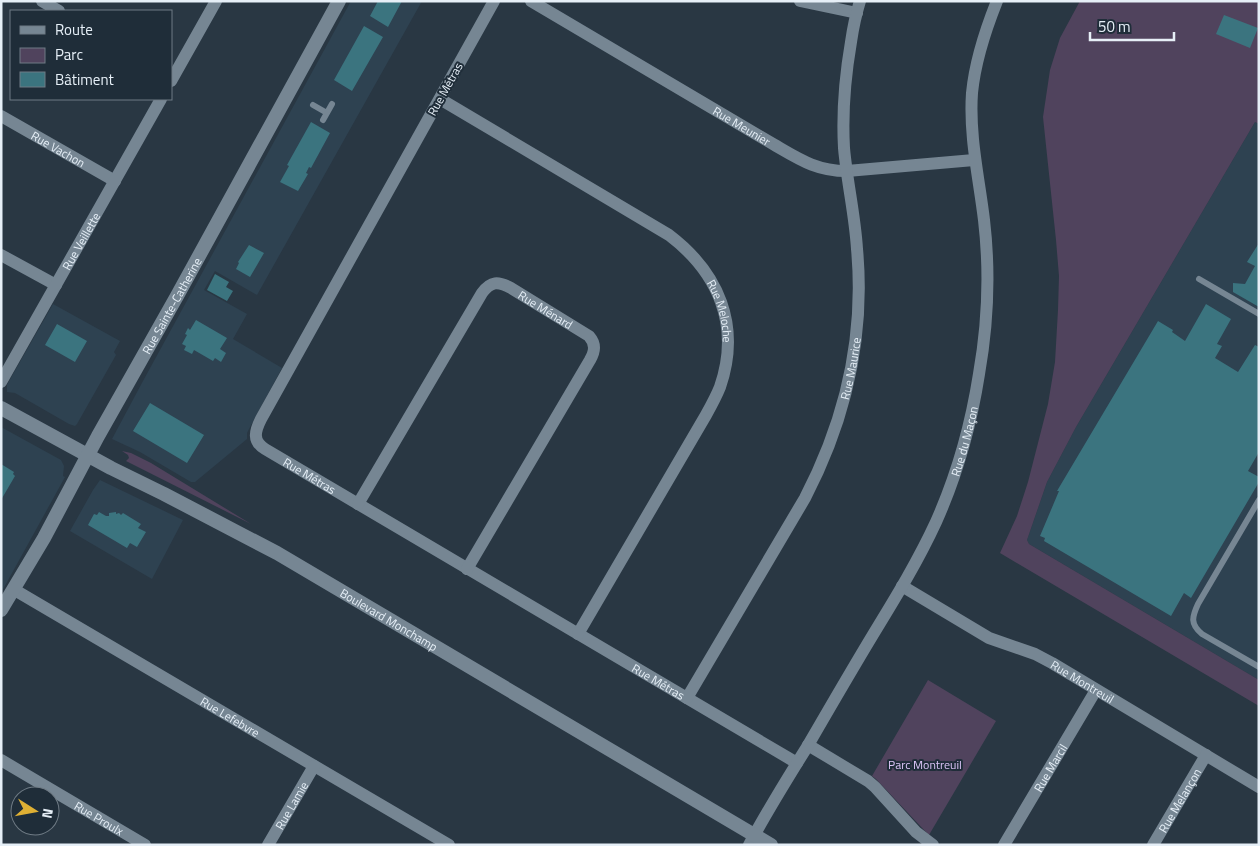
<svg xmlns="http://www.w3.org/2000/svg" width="1260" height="846" font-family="'Titillium Web',sans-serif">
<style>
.built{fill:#2e4251}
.green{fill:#50435d}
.building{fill:#3b747f}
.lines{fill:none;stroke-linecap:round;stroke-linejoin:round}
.service{stroke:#768693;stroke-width:6}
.minor{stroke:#768693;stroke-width:12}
.tertiary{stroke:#768693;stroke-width:14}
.labels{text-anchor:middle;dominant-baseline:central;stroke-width:4;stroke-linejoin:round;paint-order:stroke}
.street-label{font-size:12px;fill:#e6eff7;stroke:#1f2d39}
.park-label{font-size:12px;fill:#ddc5f8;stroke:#1f2d39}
</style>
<rect width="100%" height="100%" fill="#293743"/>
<!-- built -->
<path class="built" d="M351 1H422L257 295 215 271 204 290 247 314 233 339 282 368 249 429 247 433V439L195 482H191L140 452 112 439 143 381Z
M1255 122 1259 124V680L1029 544 1027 540 1047 482 1076 427Z
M53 304 120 341 114 352 116 355 77 424 75 426 69 424 15 393 7 392V385L9 381Z
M1 427 61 460 64 466 63 476 65 477 1 593Z
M100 480 183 520 152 579 70 531 93 490Z"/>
<!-- green -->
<path class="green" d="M1080 1H1259V124L1255 122 1076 427 1047 482 1027 540 1029 544 1259 680V706L1000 553 1017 516 1028 482 1048 404 1055 362 1058 310 1059 276 1056 240 1043 117 1050 70 1060 38Z
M122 451 131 453 151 463 251 524 126 461 129 458 128 455Z
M928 680 996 721 929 835 924 830 876 779 872 776Z"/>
<!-- building -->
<path class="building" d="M378 1H402L388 27 370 16Z
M1224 15 1258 28 1250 48 1216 34Z
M364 26 383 37 352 91 334 80Z
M311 122 330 133 311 168 309 167 306 173 308 174 298 191 280 182 289 166 287 165Z
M1259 243V307L1233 292V283L1245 284 1255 266 1247 262Z
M249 245 264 253 250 277 236 269 239 263 238 262Z
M215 274 229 282 226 287 233 291 227 301 207 290Z
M1206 304 1231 319 1217 344 1222 346 1215 358 1238 372 1255 345 1259 347V452L1248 471 1259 477V482L1191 598 1184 593 1171 616 1044 541 1045 538 1040 536 1059 491H1057L1158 321 1173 330 1172 332 1185 341Z
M196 320 227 338 220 349 226 353 221 362 215 358 213 361 194 350 192 354 184 350 186 346 182 344 187 335 185 334 188 328 190 330Z
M57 324 87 341 75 362 45 345Z
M150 403 204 435 187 463 133 431Z
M1 464 14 472 13 474 15 476 1 500Z
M99 512 106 516H109V513L116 512V514L119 513 121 515 123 513 141 524 138 528 146 532 137 547 130 543 127 548 88 525 94 514 97 515Z"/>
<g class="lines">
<!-- service -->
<path class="service" d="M313 105 327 113
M323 120 332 104
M1199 279 1259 314
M1259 500 1198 604C1192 617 1190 624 1202 634L1259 667"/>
<!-- minor -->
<g class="minor">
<path d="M42 1 59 11"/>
<path id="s1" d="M494 1 261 419C255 431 252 441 265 449L797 763"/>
<path id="s2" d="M531 1 773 144C799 159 816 171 847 171L974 160"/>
<path d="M800 1 857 13"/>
<path d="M171 81 216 1"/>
<path id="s3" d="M440 99 669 235C719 273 741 326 720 387 716 397 711 406 706 415L578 634"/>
<path id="s4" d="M1 116 115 181"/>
<path d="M1 255 56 285"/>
<path id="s5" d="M1 382 161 99"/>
<path id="s6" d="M358 504 482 293C491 281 498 281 511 288L589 336C596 344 595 351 590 360L467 569"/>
<path id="s7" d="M902 586 989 638 1035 654 1052 663 1259 787"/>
<path id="s8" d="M13 589 449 845"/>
<path id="s9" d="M687 698 805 498C845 421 865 336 857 249 855 215 847 182 844 148 842 112 845 77 851 42 853 28 856 14 860 1"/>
<path d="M808 745 868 781 875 787 916 832 933 845"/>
<path id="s10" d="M1 760 145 845"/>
<path id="s11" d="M268 845 314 766"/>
<path id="s12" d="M749 845C767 811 787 779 807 747 829 709 851 671 874 633 896 597 918 561 936 522 957 475 971 425 979 374 988 323 990 271 984 220 979 178 969 136 972 93 975 62 985 31 997 1"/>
<path id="s13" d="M1004 845 1096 690"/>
<path id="s14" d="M1153 845 1206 755"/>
</g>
<!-- tertiary -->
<g class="tertiary">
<path id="s15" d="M1 408 111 468 164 494 277 553 771 845"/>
<path id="s16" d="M1 610 44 538 98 436 177 296 339 1"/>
</g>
</g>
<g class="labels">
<!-- street labels -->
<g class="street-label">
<text transform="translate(445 89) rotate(-61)">Rue Métras</text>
<text stroke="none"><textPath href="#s2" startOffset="245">Rue Meunier</textPath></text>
<text stroke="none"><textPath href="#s4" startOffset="66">Rue Vachon</textPath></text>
<text stroke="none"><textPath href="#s5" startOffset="162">Rue Veillette</textPath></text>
<text stroke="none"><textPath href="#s16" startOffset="349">Rue Sainte-Catherine</textPath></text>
<text stroke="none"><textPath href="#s6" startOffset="319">Rue Ménard</textPath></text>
<text stroke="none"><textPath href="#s3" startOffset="361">Rue Meloche</textPath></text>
<text stroke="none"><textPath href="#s9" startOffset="370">Rue Maurice</textPath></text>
<text stroke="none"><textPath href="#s12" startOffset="459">Rue du Maçon</textPath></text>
<text stroke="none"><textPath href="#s1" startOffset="565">Rue Métras</textPath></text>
<text stroke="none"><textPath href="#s15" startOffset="442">Boulevard Monchamp</textPath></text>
<text stroke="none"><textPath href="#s1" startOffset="970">Rue Métras</textPath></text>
<text stroke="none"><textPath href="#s7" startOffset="205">Rue Montreuil</textPath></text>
<text stroke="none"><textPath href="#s8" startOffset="252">Rue Lefebvre</textPath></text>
<text stroke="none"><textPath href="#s13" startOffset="90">Rue Marcil</textPath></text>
<text stroke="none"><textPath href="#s14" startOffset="52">Rue Melançon</textPath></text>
<text stroke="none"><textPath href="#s11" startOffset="46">Rue Lamie</textPath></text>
<text stroke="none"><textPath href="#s10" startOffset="114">Rue Proulx</textPath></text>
</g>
<!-- park labels -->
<g class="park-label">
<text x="925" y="764">Parc Montreuil</text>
</g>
</g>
<!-- border -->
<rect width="1260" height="846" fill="none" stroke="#e6eff7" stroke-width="5"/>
<!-- legend -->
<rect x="10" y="10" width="162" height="90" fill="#1f2d39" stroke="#6f7b85"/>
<rect x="20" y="26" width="25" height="8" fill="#768693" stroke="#6f7b85"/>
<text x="55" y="35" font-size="15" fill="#e6eff7">Route</text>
<rect x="20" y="48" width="25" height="15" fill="#50435d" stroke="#6f7b85"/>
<text x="55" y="60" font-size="15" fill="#e6eff7">Parc</text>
<rect x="20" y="72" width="25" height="15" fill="#3b747f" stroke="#6f7b85"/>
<text x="55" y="85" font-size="15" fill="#e6eff7">Bâtiment</text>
<!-- north arrow -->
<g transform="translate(35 811) rotate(101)"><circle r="24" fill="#1f2d39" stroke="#6f7b85"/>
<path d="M0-4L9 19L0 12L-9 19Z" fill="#dfb034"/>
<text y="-8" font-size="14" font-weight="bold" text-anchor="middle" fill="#e6eff7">N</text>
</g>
<!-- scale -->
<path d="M1090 32v8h84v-8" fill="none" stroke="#e6eff7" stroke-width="2.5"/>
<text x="1098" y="32" font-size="15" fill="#e6eff7" stroke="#1f2d39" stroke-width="4" paint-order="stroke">50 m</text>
</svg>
